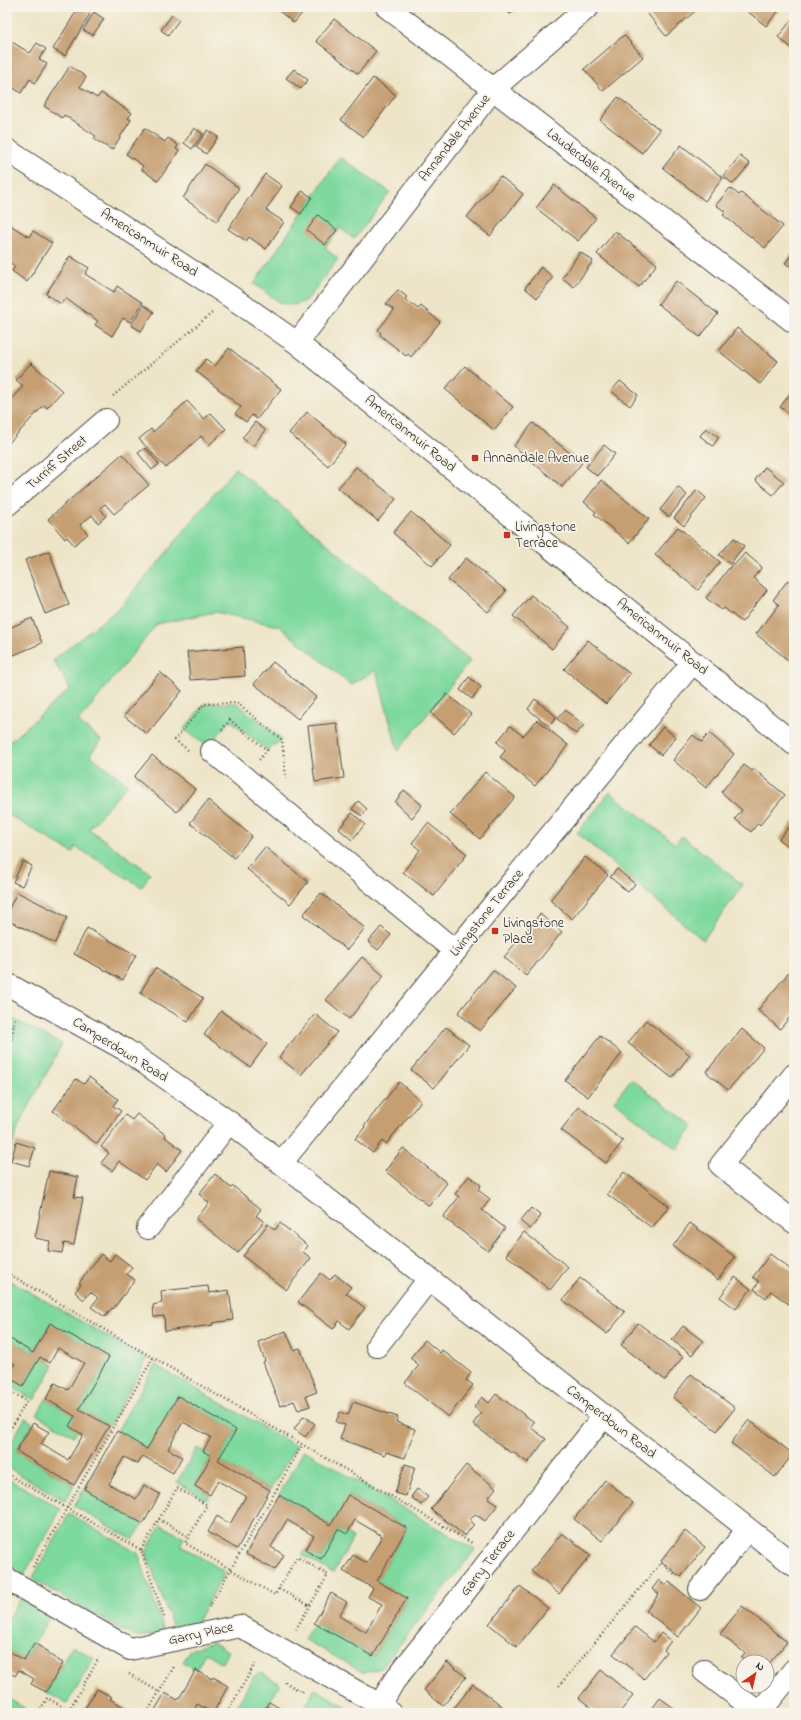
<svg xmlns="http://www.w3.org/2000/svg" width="801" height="1720" font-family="'Indie Flower',sans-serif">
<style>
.green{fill:#7ed99f;stroke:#548265}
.building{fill:#c59e71}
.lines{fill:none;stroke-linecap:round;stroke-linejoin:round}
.minor-casing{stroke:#484743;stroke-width:24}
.path{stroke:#484743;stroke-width:2.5;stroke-dasharray:1 3;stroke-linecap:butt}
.minor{stroke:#fff;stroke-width:22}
.poi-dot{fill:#c8321e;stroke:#f7f3e8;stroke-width:1.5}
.labels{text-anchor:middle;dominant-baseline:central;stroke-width:3.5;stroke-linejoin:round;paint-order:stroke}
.street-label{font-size:14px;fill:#2b2b2b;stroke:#f7f3e8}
.poi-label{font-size:14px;fill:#2b2b2b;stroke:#f7f3e8;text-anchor:start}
</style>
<rect width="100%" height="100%" fill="#f7f3e8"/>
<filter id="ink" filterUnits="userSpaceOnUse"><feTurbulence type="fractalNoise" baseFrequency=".025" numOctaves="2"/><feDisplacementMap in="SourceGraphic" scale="8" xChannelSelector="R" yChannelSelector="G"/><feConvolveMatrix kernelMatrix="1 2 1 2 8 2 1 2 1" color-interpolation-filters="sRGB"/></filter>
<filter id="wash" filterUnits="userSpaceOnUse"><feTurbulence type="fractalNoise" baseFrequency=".012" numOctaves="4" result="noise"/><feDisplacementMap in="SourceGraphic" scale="16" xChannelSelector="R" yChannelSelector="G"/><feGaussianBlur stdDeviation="0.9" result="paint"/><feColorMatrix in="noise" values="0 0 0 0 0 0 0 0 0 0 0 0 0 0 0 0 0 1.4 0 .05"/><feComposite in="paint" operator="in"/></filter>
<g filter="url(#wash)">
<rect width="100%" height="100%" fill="#eee5c8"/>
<!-- green -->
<path class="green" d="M340 157 390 192 354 239 340 228 325 248 338 259 306 301 293 305 281 303 254 284Z
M235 468 470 661 398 751 376 670 351 685 279 626 215 612 157 624 78 722 101 740 90 755 128 784 89 829 150 873 142 887 76 847 73 853 7 814V744L70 689 53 660 119 608 158 563Z
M237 703 282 740 267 750 230 720 208 747 184 729 204 704Z
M610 792 675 844 682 836 743 885 703 940 577 833Z
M7 1016 62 1044 19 1125 7 1162Z
M631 1079 694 1126 677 1149 614 1101Z
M7 1279 147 1359 109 1426 79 1409 109 1357 50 1324 33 1353 7 1337Z
M40 1357 54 1365 34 1400 7 1384V1378L23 1385Z
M155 1365 296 1446 270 1490 218 1460 236 1430 178 1397 147 1449 117 1431Z
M46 1399 75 1416 77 1431 74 1436 37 1415Z
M25 1418 33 1423 16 1451 74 1485 65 1501 7 1467V1450Z
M197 1448 211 1456 195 1485 210 1495 207 1500 177 1482Z
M304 1450 475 1550 381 1668 364 1673 304 1639 314 1623 374 1656 407 1599 377 1581 407 1528 349 1495 331 1525 279 1495Z
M7 1478 61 1509 24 1575 7 1565Z
M84 1489 143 1524 133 1540 74 1506Z
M69 1514 138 1553 165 1634 134 1637 32 1579Z
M161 1525 184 1538 180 1545 225 1572 195 1625 174 1631 146 1552Z
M338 1529 353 1538 333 1573 302 1555 305 1550 322 1558Z
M20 1599 50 1616 24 1660 7 1650V1621Z
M212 1642 228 1651 222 1663 205 1653 196 1670 183 1662 190 1650Z
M72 1646 94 1658 67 1704 46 1692Z
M262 1673 280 1684 263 1713H233L254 1676Z
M315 1689 345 1706 348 1713H301Z
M7 1698 33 1713H7Z"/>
<g id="blocks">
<!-- building -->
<path class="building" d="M79 7 90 14 65 56 53 49Z
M274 7H307L294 23Z
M504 7H519L510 14Z
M655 7H700L666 36 647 13Z
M742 7H782L766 26Z
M94 12 104 19 93 35 83 30Z
M172 15 179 20 168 35 161 30Z
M794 17V50L778 37Z
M334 19 376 51 358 74 316 41Z
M624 35 643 57 603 91 584 69Z
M7 39 30 53 37 43 46 49 39 59 47 64 35 83 30 79 21 93 7 84Z
M70 66 86 77 80 87 97 98 101 93 132 113 128 118 131 120 112 150 94 139 96 136 64 115 62 118 44 106Z
M294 69 308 80 301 89 286 78Z
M373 78 396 95 364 137 341 120Z
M618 97 660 130 642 153 600 120Z
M145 128 165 142 168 138 178 145 176 149 179 151 158 181 141 169 143 166 126 154Z
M194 128 203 134 192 149 184 143Z
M208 130 218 137 206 154 196 147Z
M681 145 723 178 705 201 663 168Z
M740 156 750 164 733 184 723 176Z
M205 164 239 188 217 221 183 198Z
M265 174 282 186 266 210 284 222 266 249 249 237 246 241 228 229Z
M500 176 523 194 490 236 467 217Z
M554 185 596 218 578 241 536 208Z
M730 188 739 195 741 193 783 226 765 248 723 215 726 212 716 205Z
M302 191 312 197 301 214 291 207Z
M318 215 337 230 325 245 307 230Z
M7 223 29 237 33 231 52 243 27 282 12 271 15 266 7 261Z
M615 231 657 264 639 287 597 254Z
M794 251V269L785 263Z
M580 252 593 261 574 287 562 278Z
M70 256 89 268 85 274 114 292 117 286 143 303 130 322 123 318 112 336 95 325 98 321 65 298 61 304 46 294Z
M541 267 553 277 537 298 525 288Z
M676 281 718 314 700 337 658 304Z
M398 290 407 297 405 299 418 309 421 306 440 322 411 357 408 354 406 356 380 335 381 333 378 330 394 310 386 304Z
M144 305 154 312 141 331 131 325Z
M737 328 778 361 760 384 719 351Z
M229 348 281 389 257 419 252 415 246 422 235 414 241 407 196 371 206 359 215 366Z
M31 363 62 391 47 408 44 405 7 445V404L23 386 16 380Z
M465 366 513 407 494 430 445 389Z
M620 381 638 395 630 406 611 391Z
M794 389V417L780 407Z
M187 401 204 419 211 413 226 429 209 445 201 436 166 468 139 439 151 429 153 432Z
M307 412 346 444 328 466 289 433Z
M255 422 265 430 253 446 242 438Z
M533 423 582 463 562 487 514 446Z
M706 428 719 437 713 446 700 436Z
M794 428V438L789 434Z
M604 445 615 454 597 476 586 467Z
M145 448 159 464 152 470 138 453Z
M122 454 149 485 114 514 105 504 100 508 106 516 98 523 92 515 80 525 88 534 74 545 67 537 65 539 48 519Z
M356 467 396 499 378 521 338 488Z
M765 467 784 482 773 495 755 480Z
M601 480 649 519 629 543 594 514 596 512 584 502Z
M678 487 687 495 669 517 660 510Z
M697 490 706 498 684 526 674 518Z
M411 512 450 545 432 566 393 533Z
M678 527 720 562 698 590 655 555Z
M734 538 744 546 730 564 719 555Z
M49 551 69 605 45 614 25 560Z
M745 553 762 567 753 578 767 590 742 622 724 608 722 610 706 598 733 563 735 564Z
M466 558 506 591 488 612 448 580Z
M788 580 794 585V652L788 660 756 634 779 605 773 600Z
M531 595 570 627 552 649 513 616Z
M32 618 42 643 7 658V629Z
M588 640 630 674 606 704 564 669Z
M243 647 245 676 190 680 187 652Z
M273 662 316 697 298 719 254 684Z
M160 672 182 691 147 734 124 716Z
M469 677 481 687 472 699 460 690Z
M447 694 471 714 454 733 431 713Z
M535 699 557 717 549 726 528 709Z
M565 710 584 725 576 734 557 719Z
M537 720 568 745 535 786 500 757 506 750 497 742 510 726 523 736Z
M337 723 344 778 315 782 308 726Z
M663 727 676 737 661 755 649 745Z
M709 733 734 754 706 788 673 760 693 735 702 742Z
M152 755 195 789 177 812 134 777Z
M744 765 752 771 754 769 785 795 760 825 758 823 751 832 735 819 742 810 721 792Z
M485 772 515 797 480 839 450 814Z
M404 790 422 805 412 818 395 802Z
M208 800 252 836 234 858 190 823Z
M358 801 367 809 362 816 352 809Z
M352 813 365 824 352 840 339 829Z
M794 821V857L792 856V849L779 839Z
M428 823 467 854 434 896 403 872 420 850 412 843Z
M265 847 308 882 290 904 247 869Z
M585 857 608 875 572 919 550 900Z
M23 861 32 866 22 886 13 882Z
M617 869 635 884 628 892 610 877Z
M17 892 67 917 55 943 7 920V913Z
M321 893 365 928 347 950 303 915Z
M540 914 562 932 526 976 504 957Z
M381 927 391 935 378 950 368 942Z
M87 928 136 955 123 980 74 954Z
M362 957 384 976 349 1019 326 1000Z
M794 966V1012L780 1029 758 1010Z
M155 968 203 998 188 1022 140 993Z
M493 970 516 988 480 1031 458 1013Z
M221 1011 267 1044 250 1067 204 1035Z
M315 1014 337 1032 301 1075 279 1057Z
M646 1020 690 1055 672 1078 628 1043Z
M446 1027 469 1045 434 1088 411 1070Z
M742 1029 764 1048 728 1090 706 1072Z
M600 1036 622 1053 588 1097 565 1080Z
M89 1077 118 1099 113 1106 121 1111 97 1144 53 1111 76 1079 84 1084Z
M399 1082 421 1101 386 1144 382 1141 373 1153 355 1139 365 1127 364 1126Z
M579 1107 623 1141 606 1163 561 1130Z
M137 1114 166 1135 165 1137 182 1150 166 1172 157 1164 145 1180 119 1161 112 1171 101 1163 109 1153 101 1147 125 1115 132 1120Z
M16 1142 35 1148 29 1166 11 1161Z
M403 1148 447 1183 429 1206 385 1171Z
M49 1171 78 1177 74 1197 83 1198 74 1245 64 1243 62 1253 48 1251 50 1241 35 1238Z
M624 1172 669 1206 652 1228 607 1194Z
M215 1174 231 1188 233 1186 261 1209 256 1216 264 1221 238 1253 196 1219 209 1203 199 1194Z
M469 1176 481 1185 478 1190 490 1199 482 1210 505 1228 488 1251 443 1217 459 1197 455 1194Z
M531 1208 541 1216 530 1229 520 1221Z
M280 1223 308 1246 303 1252 311 1258 286 1290 243 1256 268 1224 275 1230Z
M690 1223 735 1257 718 1280 673 1246Z
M524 1232 568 1267 550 1290 506 1255Z
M101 1254 110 1261 115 1254 132 1267 127 1274 135 1280 113 1309 112 1308 105 1317 91 1307 98 1298 96 1296 90 1292 84 1300 75 1292 81 1284 79 1283Z
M770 1254 794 1272V1308L771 1291 766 1298 754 1289 759 1282 753 1277Z
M321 1273 330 1280 335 1274 351 1287 346 1293 365 1308 349 1329 339 1321 333 1329 298 1302Z
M735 1277 751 1289 736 1309 720 1297Z
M580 1278 625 1312 607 1334 563 1300Z
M208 1286 209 1293 229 1290 233 1320 212 1323 213 1325 165 1331 164 1316 154 1317 153 1305 162 1303 161 1291Z
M50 1323 109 1357 79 1409 109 1426 74 1485 16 1451 33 1423 49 1432 41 1444 68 1460 83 1435 69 1426 75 1416 46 1399 55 1383 68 1390 84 1363 58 1348 50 1363 40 1357 23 1386 8 1377 15 1364 7 1359V1337L33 1353Z
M638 1323 683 1357 665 1380 621 1345Z
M683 1326 703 1341 692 1355 672 1340Z
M286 1331 294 1350 300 1348 317 1392 306 1396 310 1406 298 1410 294 1401 280 1406 263 1362 265 1361 258 1342Z
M425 1340 440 1353 442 1350 471 1373 466 1380 473 1385 448 1417 405 1383 419 1365 410 1358Z
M691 1374 735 1408 717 1431 673 1397Z
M496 1394 534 1422 530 1427 546 1439 528 1463 512 1451 511 1453 473 1424 481 1413 474 1407 482 1397 489 1403Z
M178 1396 236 1430 218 1460 270 1490 237 1549 208 1532 217 1516 230 1524 246 1496 218 1481 210 1495 195 1486 211 1456 203 1451 211 1437 183 1422 168 1449 182 1457 173 1473 143 1456 138 1464 124 1457 109 1484 136 1499 144 1485 160 1494 143 1524 84 1489 117 1431 147 1449Z
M353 1402 398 1417 396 1422 415 1429 405 1458 386 1452 385 1455 340 1439 345 1425 336 1422 340 1412 348 1415Z
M304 1416 315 1424 305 1437 294 1429Z
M749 1420 793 1454 775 1477 731 1443Z
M405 1464 415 1467 406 1496 395 1493Z
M466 1465 496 1488 488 1498 498 1505 485 1521 475 1514 470 1520 474 1524 465 1536 431 1509Z
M605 1480 633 1503 602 1541 574 1519Z
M417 1489 428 1497 421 1505 411 1497Z
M279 1495 331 1525 348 1495 407 1528 377 1581 407 1598 373 1656 314 1623 331 1593 347 1602 339 1616 366 1632 382 1604 368 1597 373 1588 343 1571 353 1555 367 1563 382 1536 355 1520 347 1534 338 1529 321 1559 305 1550 314 1536 287 1520 271 1547 284 1555 275 1570 246 1554Z
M685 1531 705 1547 681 1577 661 1561Z
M562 1533 591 1555 559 1594 531 1571Z
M659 1580 666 1585 669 1582 701 1608 678 1637 646 1611 659 1594 652 1589Z
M520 1586 548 1608 517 1647 489 1624Z
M742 1606 787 1642 767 1666V1662H748L741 1657 745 1653 720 1634Z
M635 1627 654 1642 661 1633 671 1641 664 1650 666 1652 644 1679 613 1654Z
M34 1643 49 1652 48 1654 63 1663 46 1692 31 1684 34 1679 19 1670 15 1676 7 1671V1650L24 1660Z
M447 1662 466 1677 443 1706 424 1690Z
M196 1670 212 1679 213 1677 228 1686 213 1713 197 1704 193 1713H153L165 1693 178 1700Z
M601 1670 633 1696 619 1713H598L579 1698Z
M473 1684 493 1699 510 1713H452L451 1712Z
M97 1689 112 1697 110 1699 127 1709 125 1713H82Z
M660 1698 681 1713H649Z
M269 1702 283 1710 284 1708 293 1713H263Z"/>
</g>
</g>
<g filter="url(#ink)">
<use href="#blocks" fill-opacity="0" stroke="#484743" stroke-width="1"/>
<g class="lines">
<defs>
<path id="minor" d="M387 7 794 322
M7 150 234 299 297 343 794 744
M297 343 493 89 588 7
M7 505 106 420
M212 751 455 951
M7 984 126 1050 229 1122 794 1565
M794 1075 721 1165 794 1222
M281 1163 693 662
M148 1228 229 1122
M377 1346 429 1279
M7 1579 130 1649 240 1626 380 1705 390 1713
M700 1589 748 1529
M704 1671 759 1713
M377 1713 380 1705 394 1681 604 1416
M759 1713 794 1670"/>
</defs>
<!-- minor casing -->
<use href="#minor" class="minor-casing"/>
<!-- path -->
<path class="path" d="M113 396 212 313
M222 730 230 720 267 750 259 760
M188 750 175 740 204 704 237 703 282 740 286 778 285 780
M7 1067 15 1016
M7 1273 472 1543
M7 1390 27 1401 7 1435
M7 1474 141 1550 164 1617
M159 1519 189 1537
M141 1550 177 1488 207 1505 185 1543 275 1595 297 1557 328 1575 296 1629
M33 1567 153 1358
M279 1589 310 1606
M209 1607 302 1445
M129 1674 159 1692
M285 1682 302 1692 304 1689
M559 1686 661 1563 680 1578
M69 1710 99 1658
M39 1713 47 1698 74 1713
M147 1713 175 1665
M227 1713 255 1664"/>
<!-- minor -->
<use href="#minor" class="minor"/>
</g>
</g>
<!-- markers -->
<g class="poi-dot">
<rect x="471" y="454" width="8" height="8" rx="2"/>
<rect x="503" y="531" width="8" height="8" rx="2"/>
<rect x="491" y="927" width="8" height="8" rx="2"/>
</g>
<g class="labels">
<!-- street labels -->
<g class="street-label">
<text transform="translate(455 138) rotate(-52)">Annandale Avenue</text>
<text transform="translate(591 165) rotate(38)">Lauderdale Avenue</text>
<text transform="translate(149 243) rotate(33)">Americanmuir Road</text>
<text transform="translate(410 434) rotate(39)">Americanmuir Road</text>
<text transform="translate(57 463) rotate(-41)">Turriff Street</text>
<text transform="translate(662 637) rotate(39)">Americanmuir Road</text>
<text transform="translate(487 913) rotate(-51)">Livingstone Terrace</text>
<text transform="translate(120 1050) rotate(32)">Camperdown Road</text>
<text transform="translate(611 1422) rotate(38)">Camperdown Road</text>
<text transform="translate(488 1563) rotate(-52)">Garry Terrace</text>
<text transform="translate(201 1634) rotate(-12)">Garry Place</text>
</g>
<!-- poi labels -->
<g class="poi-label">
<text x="483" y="458">Annandale Avenue</text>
<text x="515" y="527">Livingstone<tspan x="515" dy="16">Terrace</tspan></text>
<text x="503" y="923">Livingstone<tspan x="503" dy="16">Place</tspan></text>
</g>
</g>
<!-- margin -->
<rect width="801" height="1720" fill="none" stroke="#f7f3e8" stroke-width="24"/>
<!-- north arrow -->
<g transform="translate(755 1674) rotate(34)"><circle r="19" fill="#f7f3e8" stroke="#a5a39c"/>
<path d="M0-3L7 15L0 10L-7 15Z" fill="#c8321e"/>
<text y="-6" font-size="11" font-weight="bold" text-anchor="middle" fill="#2b2b2b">N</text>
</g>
</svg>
